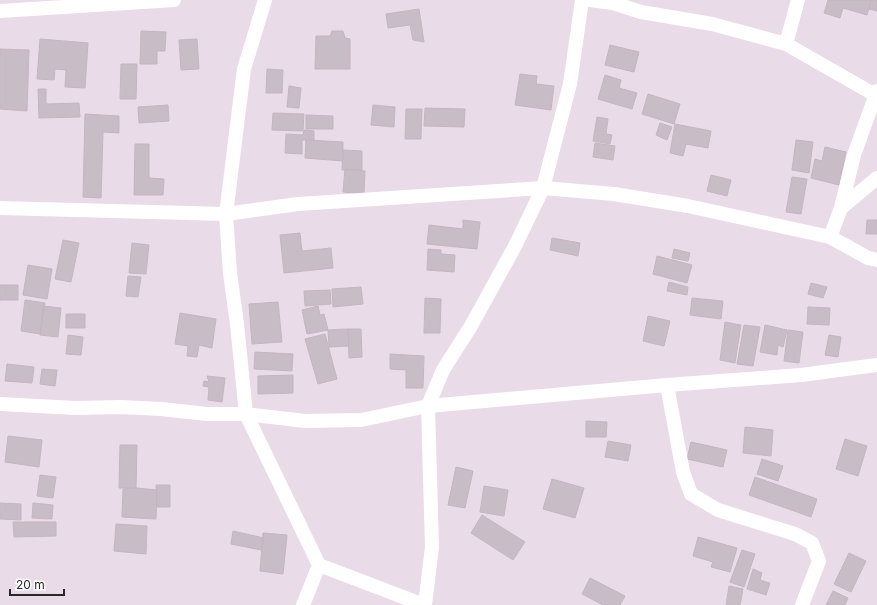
<svg xmlns="http://www.w3.org/2000/svg" width="877" height="605" font-family="Inter,sans-serif">
<style>
.building{fill:#c8bdc6;stroke:#c5b5c2}
.lines{fill:none;stroke-linecap:round;stroke-linejoin:round}
.minor{stroke:#fff;stroke-width:14}
</style>
<rect width="100%" height="100%" fill="#eadbe8"/>
<!-- building -->
<path class="building" d="M828 0H871L867 15 843 8 840 18 824 13Z
M871 0H877V11L869 9Z
M419 9 424 42 413 40 410 25 388 28 386 14Z
M141 31 166 32 165 51H157V64H140Z
M332 31H343L345 38 350 39V69H315L316 36H330Z
M40 39 88 43 85 88 65 87 66 70 55 69 54 80 37 79Z
M197 39 199 69 181 70 179 40Z
M610 45 639 52 634 72 605 65Z
M0 49 29 50 27 111 0 109Z
M121 64H137L136 99H120Z
M267 69 283 70 282 93H266Z
M520 74 537 76 536 84 554 86 551 110 515 105Z
M605 75 621 80 619 88 637 93 632 109 598 99Z
M289 86 301 88 299 108 287 107Z
M38 89H46V104L79 103 80 117 39 118Z
M648 94 680 104 674 124 642 114Z
M168 105 169 121 139 123 138 107Z
M373 105 395 107 394 127 371 125Z
M425 108 465 109 464 127 424 126Z
M406 109H422L421 139H405Z
M273 113 304 114 303 131 272 130Z
M85 114 119 116V133L103 132 101 198 83 197Z
M306 115 333 116V129H306Z
M597 117 608 119 606 134 612 135 610 144 593 141Z
M660 123 672 127 667 140 656 135Z
M675 124 711 131 708 148 686 144 683 156 670 153Z
M304 130 314 131V140H302V154L285 153 286 134 303 135Z
M306 140 343 142V161L305 158Z
M796 140 813 142 809 173 792 170Z
M595 143 615 146 613 160 593 157Z
M135 144H149V178L164 179 163 195H134Z
M825 147 846 152 839 185 811 178 815 159 822 161Z
M343 150 362 151V170H342Z
M345 169 365 171 364 194 343 192Z
M711 175 731 180 727 196 707 191Z
M792 177 807 179 801 214 786 212Z
M463 220 480 222 477 249 427 244 429 225 463 229Z
M867 220H877V234H866Z
M300 233 302 251 331 248 333 268 284 273 280 235Z
M552 238 580 243 578 256 550 250Z
M63 240 79 243 71 282 55 279Z
M132 243 149 245 146 274 129 273Z
M428 249 441 250V254L455 255 454 272 427 270Z
M674 249 690 253 688 261 672 258Z
M657 256 692 265 687 283 653 274Z
M28 265 52 269 47 299 23 295Z
M128 276 141 277 138 297 126 296Z
M669 282 688 287 687 295 667 291Z
M811 283 827 287 823 298 808 294Z
M0 285H18V300H0Z
M361 287 363 304 333 307 332 289Z
M330 290 331 304 305 306 304 291Z
M425 298 441 299 440 333H424Z
M692 298 723 301 721 319 690 315Z
M25 300 45 303 40 334 21 331Z
M278 302 282 342 252 344 249 304Z
M43 306 61 308 58 337 40 335Z
M318 306 320 315 324 314 328 330 307 334 302 310Z
M808 307 830 308 829 325 807 324Z
M180 313 216 319 212 348 199 345 197 357 187 356 188 346 175 344Z
M66 314H85V328H66Z
M648 316 670 321 664 346 643 341Z
M725 322 741 325 735 363 720 360Z
M744 325 760 327 753 366 737 364Z
M765 325 787 330 783 347 778 345 777 355 760 352Z
M348 329H361L362 357 349 358Z
M348 329 349 346 329 347 328 330Z
M788 330 803 332 799 363 784 361Z
M325 334 337 379 318 384 305 339Z
M68 335 83 337 81 355 66 354Z
M829 335 841 337 838 357 825 355Z
M255 352 293 354 292 371 254 369Z
M390 354 424 356 423 388H406V370L390 369Z
M7 364 34 367 32 383 5 381Z
M42 369 57 370 55 386 40 384Z
M293 375V393L258 394V376Z
M207 376 225 378 222 402 208 400 209 387 203 386 204 381 209 382Z
M586 421 607 422 606 437H586Z
M745 427 773 430 771 456 743 453Z
M8 436 42 440 39 467 5 462Z
M845 439 867 446 858 476 836 469Z
M608 441 631 445 628 461 605 457Z
M691 442 727 450 723 467 687 459Z
M120 445H137L136 488H119Z
M762 459 783 466 778 481 757 474Z
M456 467 473 471 465 508 448 505Z
M40 475 56 477 53 498 37 496Z
M755 477 817 499 811 517 749 495Z
M552 479 584 488 575 518 543 509Z
M156 485H170V507H157Z
M484 486 508 490 504 516 480 512Z
M136 488 157 490 156 519 122 517 123 489Z
M0 503 21 504V520L0 519Z
M33 503 53 505 52 519 32 518Z
M482 515 525 542 513 560 471 533Z
M13 522H56V536L14 537Z
M116 524 147 526 146 554 114 551Z
M233 531 264 538 261 550 231 544Z
M263 533 287 535 283 574 260 571Z
M698 537 737 548 730 572 711 567 713 562 693 556Z
M742 550 755 554 744 587 730 582Z
M849 553 866 561 851 592 834 584Z
M753 569 762 573 760 580 770 583 766 595 747 589Z
M590 578 625 596 620 605H603L582 594Z
M729 586 743 589 740 605H726Z
M833 591 848 598 845 605H826Z"/>
<g class="lines">
<!-- minor -->
<path class="minor" d="M265 0 244 69 226 214 230 273 237 324 246 414 319 565 303 605
M590 0 613 3 641 12 712 24 786 44 877 96
M0 11 174 0
M786 44 798 0
M0 208 226 214 298 204 543 188 614 194 688 206 830 237 868 258 877 260
M841 208 877 178
M830 237 841 208 854 155 877 91
M667 385 683 472 691 494 718 510 795 534 812 543 819 561 802 605
M0 404 76 408 121 407 161 409 207 414H246L305 421 361 420 428 406 667 385 801 375 877 365
M319 565 424 605
M425 605 432 547 428 406 443 370 471 326 515 246 543 188 570 84 582 0"/>
</g>
<!-- scale -->
<path d="M10 589v6h54v-6" fill="none" stroke="#282828" stroke-width="2"/>
<text x="16" y="589" font-size="12" fill="#282828" stroke="#ffffff" stroke-width="3" paint-order="stroke">20 m</text>
</svg>
